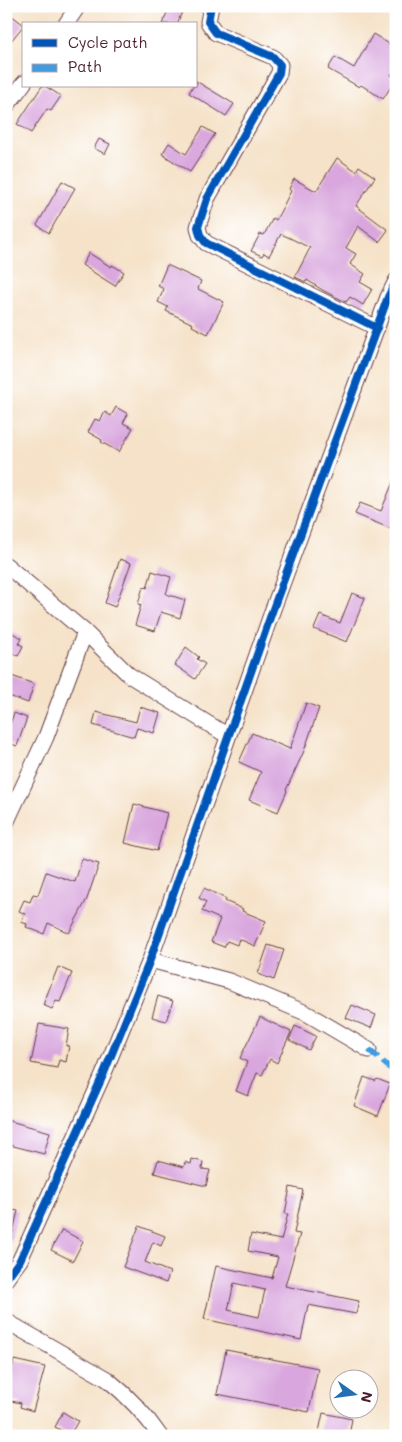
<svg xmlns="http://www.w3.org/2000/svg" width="402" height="1442" font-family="Mali,sans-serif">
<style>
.building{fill:#d9a7de;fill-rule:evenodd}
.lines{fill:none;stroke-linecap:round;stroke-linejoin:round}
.street-casing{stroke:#643c43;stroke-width:17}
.street{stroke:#fff;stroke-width:15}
.quiet{stroke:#409be1;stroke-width:6;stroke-dasharray:12 6;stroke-linecap:butt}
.cycleway-casing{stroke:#fff;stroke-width:11}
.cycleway{stroke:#0057b8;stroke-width:8}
</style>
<rect width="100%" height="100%" fill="#fff"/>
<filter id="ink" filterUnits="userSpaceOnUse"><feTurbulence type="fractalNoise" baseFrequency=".02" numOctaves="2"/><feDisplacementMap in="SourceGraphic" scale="10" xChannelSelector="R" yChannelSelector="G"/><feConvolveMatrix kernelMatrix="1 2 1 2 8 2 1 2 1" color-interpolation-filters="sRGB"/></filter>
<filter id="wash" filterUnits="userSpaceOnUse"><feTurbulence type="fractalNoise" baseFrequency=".0096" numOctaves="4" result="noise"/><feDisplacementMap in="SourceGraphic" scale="20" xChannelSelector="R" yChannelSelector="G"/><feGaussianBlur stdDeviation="1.12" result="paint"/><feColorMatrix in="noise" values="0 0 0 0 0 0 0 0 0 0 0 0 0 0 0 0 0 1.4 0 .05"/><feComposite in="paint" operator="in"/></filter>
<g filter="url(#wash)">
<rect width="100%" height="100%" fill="#f5e2c8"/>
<g id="blocks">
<!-- building -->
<path class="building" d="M170 6 182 12 177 24H162Z
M6 11 24 25 6 47Z
M373 34 396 48V68L391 75 396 79 383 99 361 85 359 87 328 69 335 57 354 68Z
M196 81 234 104 226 116 189 93 193 86H196Z
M42 86H45L61 96 51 111 47 109 31 133 17 124Z
M203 127 215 134 190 172 162 154 169 143 186 154Z
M99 139 110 144 105 154 94 148Z
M337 158 356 171 359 166 375 177 356 206 388 230 379 242 358 226 346 248 356 254 350 264 365 274 360 282 372 289 363 305 350 297 346 302 324 291 307 280 306 282 295 277 310 248 290 238 281 234 269 256 264 253 262 256 251 251 260 234 264 235 273 218 276 220 291 191 289 189 294 179 316 191Z
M62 181 75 188 49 233 37 225Z
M89 253 111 267 112 265 124 272 115 286 82 265Z
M167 265 201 281 198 289 224 302 208 334 192 326 193 324 166 311 168 307 158 302 164 289 158 286Z
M116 407 128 414 123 423 133 428 119 452 101 442 102 440 88 432 95 419 100 421 105 412 111 416Z
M396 475V531L355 514 360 503 381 511Z
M120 559 131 563 115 607 105 603Z
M152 571 171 577 166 594 185 600 180 618 161 612 155 631 135 625 141 605 138 604 143 587 147 588Z
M352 593 365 598 347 642 314 629 320 615 340 623Z
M6 630 22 638 19 644 23 646 18 656 6 650Z
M186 647 199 657 197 659 205 664 195 679 175 665Z
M6 674 34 684 28 703 6 695Z
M306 703 319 708 304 751 286 790 287 791 278 812 249 800 261 772 239 762 252 733 290 749Z
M140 707 160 713 154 733 137 728 134 737 93 725 96 712 136 722Z
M14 713 27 718 17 746 6 742V735Z
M134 804 167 813 157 851 125 843Z
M82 859 99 864 87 899 69 933 48 923 44 934 26 927 27 924 21 922 25 914 19 911 24 900 30 902 33 894 38 895 46 872 75 882Z
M204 888 226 899 225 901 243 909 242 911 266 921 255 946 239 939 237 945 227 941 224 947 211 942 220 919 202 911 206 902 199 898Z
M268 945 284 950 274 980 258 974Z
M58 967 72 973 60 1002 56 1001 52 1009 43 1005Z
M158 996 173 1001 166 1021 152 1017Z
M352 1005 376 1015 371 1028 346 1018Z
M260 1017 291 1032 277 1063 270 1059 262 1075 257 1073 248 1096 236 1091 247 1062 240 1058Z
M39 1024 69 1029 66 1046H69L66 1062 59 1060 57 1068 31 1063Z
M295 1026 316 1036 309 1050 289 1040Z
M364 1077 375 1081 377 1079 390 1084 378 1116 354 1106Z
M6 1120 50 1132 44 1154 6 1144Z
M192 1159 203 1162 202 1169 210 1170 206 1186 154 1173 158 1160 184 1167 185 1162 191 1164Z
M290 1187 303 1190 294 1233 300 1234 285 1286 359 1301 356 1314 308 1305 301 1340 204 1319 216 1266 272 1278 278 1257 248 1251 251 1234 281 1240 288 1214H285ZM234 1283 265 1290 259 1317 228 1310Z
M8 1209 18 1211 10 1244H6V1217Z
M139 1226 165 1236 161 1246 153 1242 145 1262 170 1272 166 1283 123 1267Z
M62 1230 83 1241 73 1261 51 1250Z
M226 1350 318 1368 309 1412 217 1394Z
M14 1360 45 1367 33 1411 20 1407 21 1403 6 1400V1393Z
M63 1412 78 1421 70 1435 55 1427Z
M323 1413 352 1419 349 1436H318Z"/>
</g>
</g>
<g filter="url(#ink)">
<use href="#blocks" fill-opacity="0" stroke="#643c43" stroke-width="1"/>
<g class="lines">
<defs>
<path id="street" d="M211 6 208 22 216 33 273 57 280 65 279 73 207 199 198 227 200 235 206 243 377 328
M66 24 78 6
M6 107 24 83
M6 565 85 632 46 737 6 823
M85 632 129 675 228 736
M150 960 229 981 306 1013 369 1050
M6 1279 20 1260 104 1073 150 960 273 609 388 297 396 281
M6 1321 107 1379C127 1395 145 1414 160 1436"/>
</defs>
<!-- street casing -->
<use href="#street" class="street-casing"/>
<!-- street -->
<use href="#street" class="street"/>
<!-- quiet -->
<path class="quiet" d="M369 1050 396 1073"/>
<defs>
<path id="cycleway" d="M211 6 208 22 216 33 273 57 280 65 279 73 207 199 198 227 200 235 206 243 377 328
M6 1279 20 1260 104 1073 150 960 273 609 388 297 396 281"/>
</defs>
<!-- cycleway casing -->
<use href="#cycleway" class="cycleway-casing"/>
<!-- cycleway -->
<use href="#cycleway" class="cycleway"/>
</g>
</g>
<!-- margin -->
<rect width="402" height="1442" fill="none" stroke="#fff" stroke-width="25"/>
<!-- legend -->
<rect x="22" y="22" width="175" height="65" fill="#ffffff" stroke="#b7a5aa"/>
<rect x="32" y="39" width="25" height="8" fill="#0057b8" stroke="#b7a5aa"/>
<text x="68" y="48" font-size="15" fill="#4a1f2b">Cycle path</text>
<rect x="32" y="64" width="25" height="8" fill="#409be1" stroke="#b7a5aa"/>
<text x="68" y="72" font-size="15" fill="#4a1f2b">Path</text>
<!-- north arrow -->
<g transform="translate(354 1394) rotate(104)"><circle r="24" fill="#ffffff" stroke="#b7a5aa"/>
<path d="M0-4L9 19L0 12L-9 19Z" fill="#1f6fb2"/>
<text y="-8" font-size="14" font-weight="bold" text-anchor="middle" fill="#4a1f2b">N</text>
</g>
</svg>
